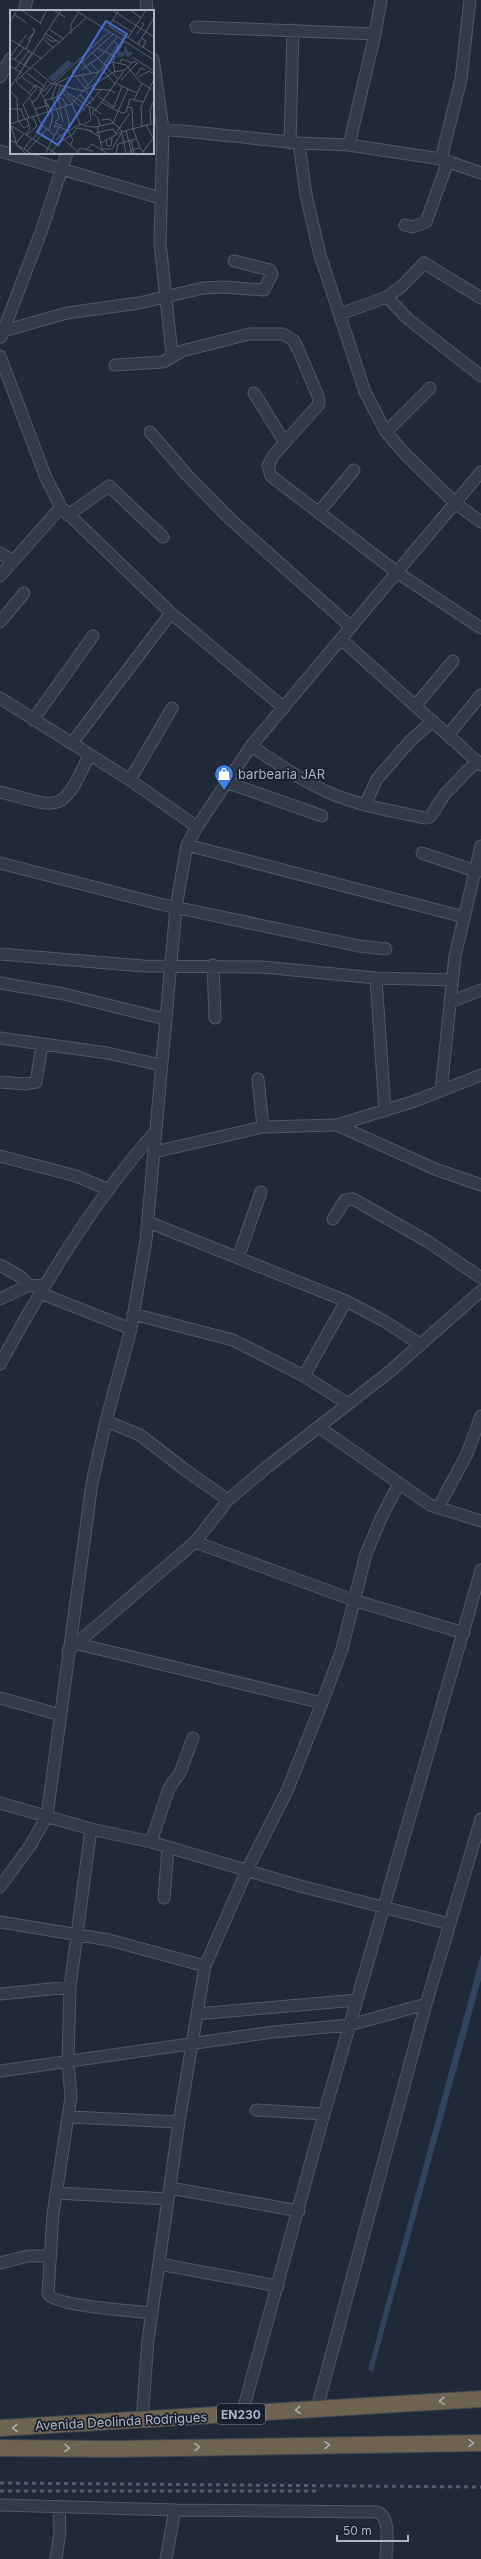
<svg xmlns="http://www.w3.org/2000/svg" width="481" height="2559" font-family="Inter,sans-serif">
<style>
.water{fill:#32435f}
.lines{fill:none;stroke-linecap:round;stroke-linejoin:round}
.minor-casing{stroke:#505866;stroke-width:13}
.highway-casing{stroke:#3d4552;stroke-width:18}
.minor{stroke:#333b48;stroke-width:11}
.highway{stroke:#6e6350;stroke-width:16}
.rail{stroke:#545e6f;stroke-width:3;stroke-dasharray:4 4;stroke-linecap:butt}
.oneway{stroke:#a7adb9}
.labels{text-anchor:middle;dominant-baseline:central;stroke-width:3.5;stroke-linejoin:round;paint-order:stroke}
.shield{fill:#18202c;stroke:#808897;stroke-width:1}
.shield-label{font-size:12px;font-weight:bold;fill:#adb5c5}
.poi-label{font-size:13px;fill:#adb5c5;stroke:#18202c;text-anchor:start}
.street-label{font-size:13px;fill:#adb5c5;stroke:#18202c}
.inset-road{fill:none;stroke:#586170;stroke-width:1}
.view{fill:#486dd2;fill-opacity:0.15;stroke:#486dd2;stroke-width:2}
.inset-edge{fill:none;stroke:#adb5c5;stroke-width:2}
</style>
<rect width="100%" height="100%" fill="#1f2937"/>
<!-- water -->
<path class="water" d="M481 1954V1980L373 2371 368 2370Z"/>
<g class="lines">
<defs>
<path id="minor" d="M146 0 147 11
M24 11 27 0
M196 27 375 34
M153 59 163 129 160 243 172 354
M0 77 11 58
M163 129 299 143 349 145 441 159 481 173
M290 143 293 30
M299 143 306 195 320 255 365 392 386 432 405 454 455 503 481 522
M349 145 375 34 381 0
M0 151 160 198
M441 159 461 79 470 0
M405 225 413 227 426 222 448 161
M481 298 424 263 402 286 387 297 408 319 481 376
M340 314 387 297
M0 332 67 313 139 303 203 288 223 287 264 290 272 274 270 270 234 261
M1 337 41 232 67 153
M0 356 46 478 61 507 171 613 284 708
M115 365 163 362 182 351 249 334H283L293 340 298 349 318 396 319 404 273 456 268 466 271 476 398 573 481 628
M254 393 284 441
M150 432 188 476 229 518 351 627
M386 432 430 388
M319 512 354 470
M68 515 109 486 163 537
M0 553 13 561
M0 576 61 507
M0 622 24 593
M341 639 481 765
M0 698 130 780 197 827
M415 706 453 661
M33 720 93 636
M448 735 481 695
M72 743 171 613
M251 746C277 763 302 781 330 793 360 806 393 811 425 818L430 817 445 794 477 761
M130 780 172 708
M226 782 322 816
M0 792C61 808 62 815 89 755
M365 805 377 779 411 740 433 721
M187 845 464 917
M422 853 475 871H481
M0 863 160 904 359 946 386 949
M0 954 143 966 262 967 376 978 452 980
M213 965 215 1018
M376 978 385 1111
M0 983 64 994 165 1019
M450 1002 481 990
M0 1038 107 1053 161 1065
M258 1079 263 1127
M0 1082 25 1084 36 1082 42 1045
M441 1091 455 956 481 846
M337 1125 435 1169 481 1185
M154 1152 263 1127 337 1125 415 1101 481 1075
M0 1156 76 1176 107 1189
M333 1219 345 1200 353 1199 427 1241 481 1278
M148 1222 346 1301 384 1321 420 1344
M238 1258 261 1192
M0 1265 21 1277 29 1285
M40 1293 131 1329
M0 1299 29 1285 44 1286
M133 1314 233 1340 304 1376 348 1404
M0 1364C45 1282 93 1202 155 1132
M304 1376 346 1301
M106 1421 140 1435 184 1469 228 1500
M319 1427 430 1505 481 1521
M438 1508 467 1454 481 1416
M195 1542 353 1600 464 1633
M78 1644 322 1703
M68 1651 195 1542 228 1500 267 1467 388 1373 481 1291
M0 1698 61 1715
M0 1803 91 1829 151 1842 300 1886 450 1924
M91 1829 70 1987 68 2061 71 2097 53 2214 48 2294C55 2306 135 2311 152 2313
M151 1842 169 1788 180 1773 193 1738
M0 1887 30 1846 47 1816 92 1483 106 1421 131 1329 146 1240 176 907 187 845 197 827 251 746 481 472
M164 1898 168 1847
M0 1922 109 1940 205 1966
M0 1994 70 1987
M197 2014 357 2000
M0 2071 273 2032 350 2025 426 2004
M256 2110 324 2114
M69 2117 179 2122
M170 2188 299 2211
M56 2193 168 2199
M0 2263 28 2256H51
M159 2264 278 2286
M317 2408 426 2004 481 1819
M242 2414 324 2114 481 1570
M142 2420 148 2340 179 2122 205 1966 247 1870 287 1791 322 1703 342 1649 366 1554 382 1516 399 1484
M0 2505 175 2510 377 2512C392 2517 386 2547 386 2559
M56 2559 60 2532 59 2507
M166 2559 175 2510"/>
<path id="highway" d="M0 2428 481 2399
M0 2448 113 2449 481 2443"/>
</defs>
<!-- minor casing -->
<use href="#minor" class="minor-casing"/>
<!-- highway casing -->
<use href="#highway" class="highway-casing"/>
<!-- minor -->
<use href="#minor" class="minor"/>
<!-- highway -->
<use href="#highway" class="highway"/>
<!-- rail -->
<path class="rail" d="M0 2483 481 2487
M0 2491H318"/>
</g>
<!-- one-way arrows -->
<defs><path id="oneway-chevron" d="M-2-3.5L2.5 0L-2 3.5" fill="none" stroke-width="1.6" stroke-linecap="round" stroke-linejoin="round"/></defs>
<g class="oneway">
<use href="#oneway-chevron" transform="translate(442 2401) rotate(177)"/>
<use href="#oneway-chevron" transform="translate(298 2410) rotate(175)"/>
<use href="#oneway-chevron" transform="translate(15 2428) rotate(177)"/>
<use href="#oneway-chevron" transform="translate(471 2443) rotate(-1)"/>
<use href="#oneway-chevron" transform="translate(327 2445) rotate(-1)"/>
<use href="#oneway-chevron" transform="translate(197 2447) rotate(-1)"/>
<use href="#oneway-chevron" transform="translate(67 2448) rotate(1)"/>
</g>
<!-- icons -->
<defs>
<symbol id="shop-pin" viewBox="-11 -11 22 30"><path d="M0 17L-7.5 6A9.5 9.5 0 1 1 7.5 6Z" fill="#3f7fe0" stroke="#18202c"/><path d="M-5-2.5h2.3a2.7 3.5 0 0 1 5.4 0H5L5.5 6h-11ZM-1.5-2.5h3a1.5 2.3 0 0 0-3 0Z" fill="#fff"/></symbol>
</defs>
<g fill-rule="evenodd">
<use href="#shop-pin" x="213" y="763" width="22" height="30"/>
</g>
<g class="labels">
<!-- shield labels -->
<rect class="shield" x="217" y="2404" width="48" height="20" rx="3"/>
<g class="shield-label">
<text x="241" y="2414">EN230</text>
</g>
<!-- poi labels -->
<g class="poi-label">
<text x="238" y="774">barbearia JAR</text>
</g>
<!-- street labels -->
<g class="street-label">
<text transform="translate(121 2421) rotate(-3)">Avenida Deolinda Rodrigues</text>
</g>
</g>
<!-- overview -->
<g transform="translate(10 10)">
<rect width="144" height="144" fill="#1f2937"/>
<path d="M96 23 43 72 38 68 58 50 62 53 64 52ZM115 35 118 41 123 43 118 48 114 43V46L108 48 106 42H114Z" fill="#32435f"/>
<path class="inset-road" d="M11 0 32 14M43 0 55 7M65 0 144 50M102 0 144 27M109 0 99 16 144 44M120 0 131 8M5 5 17 13M103 10 122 22M0 12 7 0M30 13 37 0M39 19 54 29M61 23V14L68 3M36 24 50 33M127 24 134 14 132 13M35 27 43 32 46 30M118 28 136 0M131 28 136 31 133 37M0 29 32 49M33 29 44 38M20 32 18 29 24 23M128 34 144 8M87 38 106 47M16 39 25 20 22 18M82 42 108 69M108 42 114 31M0 47 17 24M0 47 21 59M122 47 144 61M5 49 14 38M72 52 81 63M110 52 112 49 122 53M80 53 89 62M94 54 108 35 104 31M14 55 22 42M0 56 12 63M23 58 41 73 73 81M5 59 19 41M92 59 105 74M71 60 92 45 107 27M105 62 103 52 105 46M17 63 34 76M71 65 78 75M126 65 131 58 135 60M62 66 63 60 103 24M66 66 75 78M12 67 27 78 13 95 19 108M128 67 139 61 144 64M111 70 127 53M6 71 76 8M6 72 21 85M105 73 127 83M0 78 51 0M81 79 100 80 105 83M29 80 34 81 41 73M0 81 7 88 8 112M55 81 78 96M76 81 84 91M31 82 43 105 39 121M72 82 104 62 115 60 124 51 128 54M19 83 25 75 32 79M53 83 63 94M57 84 75 101M70 85 81 94M35 86 45 72 99 22M88 86 104 97 112 76M19 88 22 92 26 90 37 71M48 89 52 88 57 96M34 90 38 102M36 90 50 86 58 76M124 90 132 73M22 92 31 114 44 125M91 92 112 103 116 102 120 89 133 92M62 94 70 114M80 96 91 104M117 97 122 98 123 119 130 138 135 144M51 98 47 86 51 75M0 99H11L15 110M25 99 39 95M50 99 53 112M84 100 82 103 88 108 90 116M85 101 114 61M67 106 92 79M92 110 99 109 104 113M9 112 14 118 19 115M103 113 118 79M0 114 62 94 95 55 103 52 116 55 130 72 144 81M75 114 81 110 79 96M141 114 140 100 144 90M0 115 47 144M136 115 144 129M1 116 7 135 16 144M53 116 45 113 49 107 42 87 47 73 60 67 89 62M74 116 85 117 104 113 113 122M87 116 92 139M132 117 131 97 144 69M45 118 44 115 59 121 68 115 75 114M76 119 90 127M58 121 63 130 60 135M116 121 122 144M46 122 68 142M86 123 103 119 106 124M106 123 120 103M112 123 116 144M16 124 20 118 17 109M17 125 27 116 23 107M23 129 33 116M0 130 6 133 14 124M46 130 58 120 59 112 55 97M121 130 124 144M26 131 37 119M96 131 97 136H101L102 128M91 133 111 122 144 113M7 135 22 144M14 139 22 128M92 139H102L112 122M76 140 82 134 98 144M17 141 26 131M133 142 143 128M67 143 70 138 83 141M35 144 49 117M39 144 49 133 63 124 67 118 82 121M106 144 108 134 126 129M119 144 121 140 130 138"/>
<path class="view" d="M96 11 117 24 48 135 27 122Z"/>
<rect width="144" height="144" class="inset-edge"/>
</g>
<!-- scale -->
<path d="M337 2535v6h71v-6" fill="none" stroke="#adb5c5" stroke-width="2"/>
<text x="343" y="2535" font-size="12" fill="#adb5c5" stroke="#18202c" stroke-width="3" paint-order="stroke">50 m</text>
</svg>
